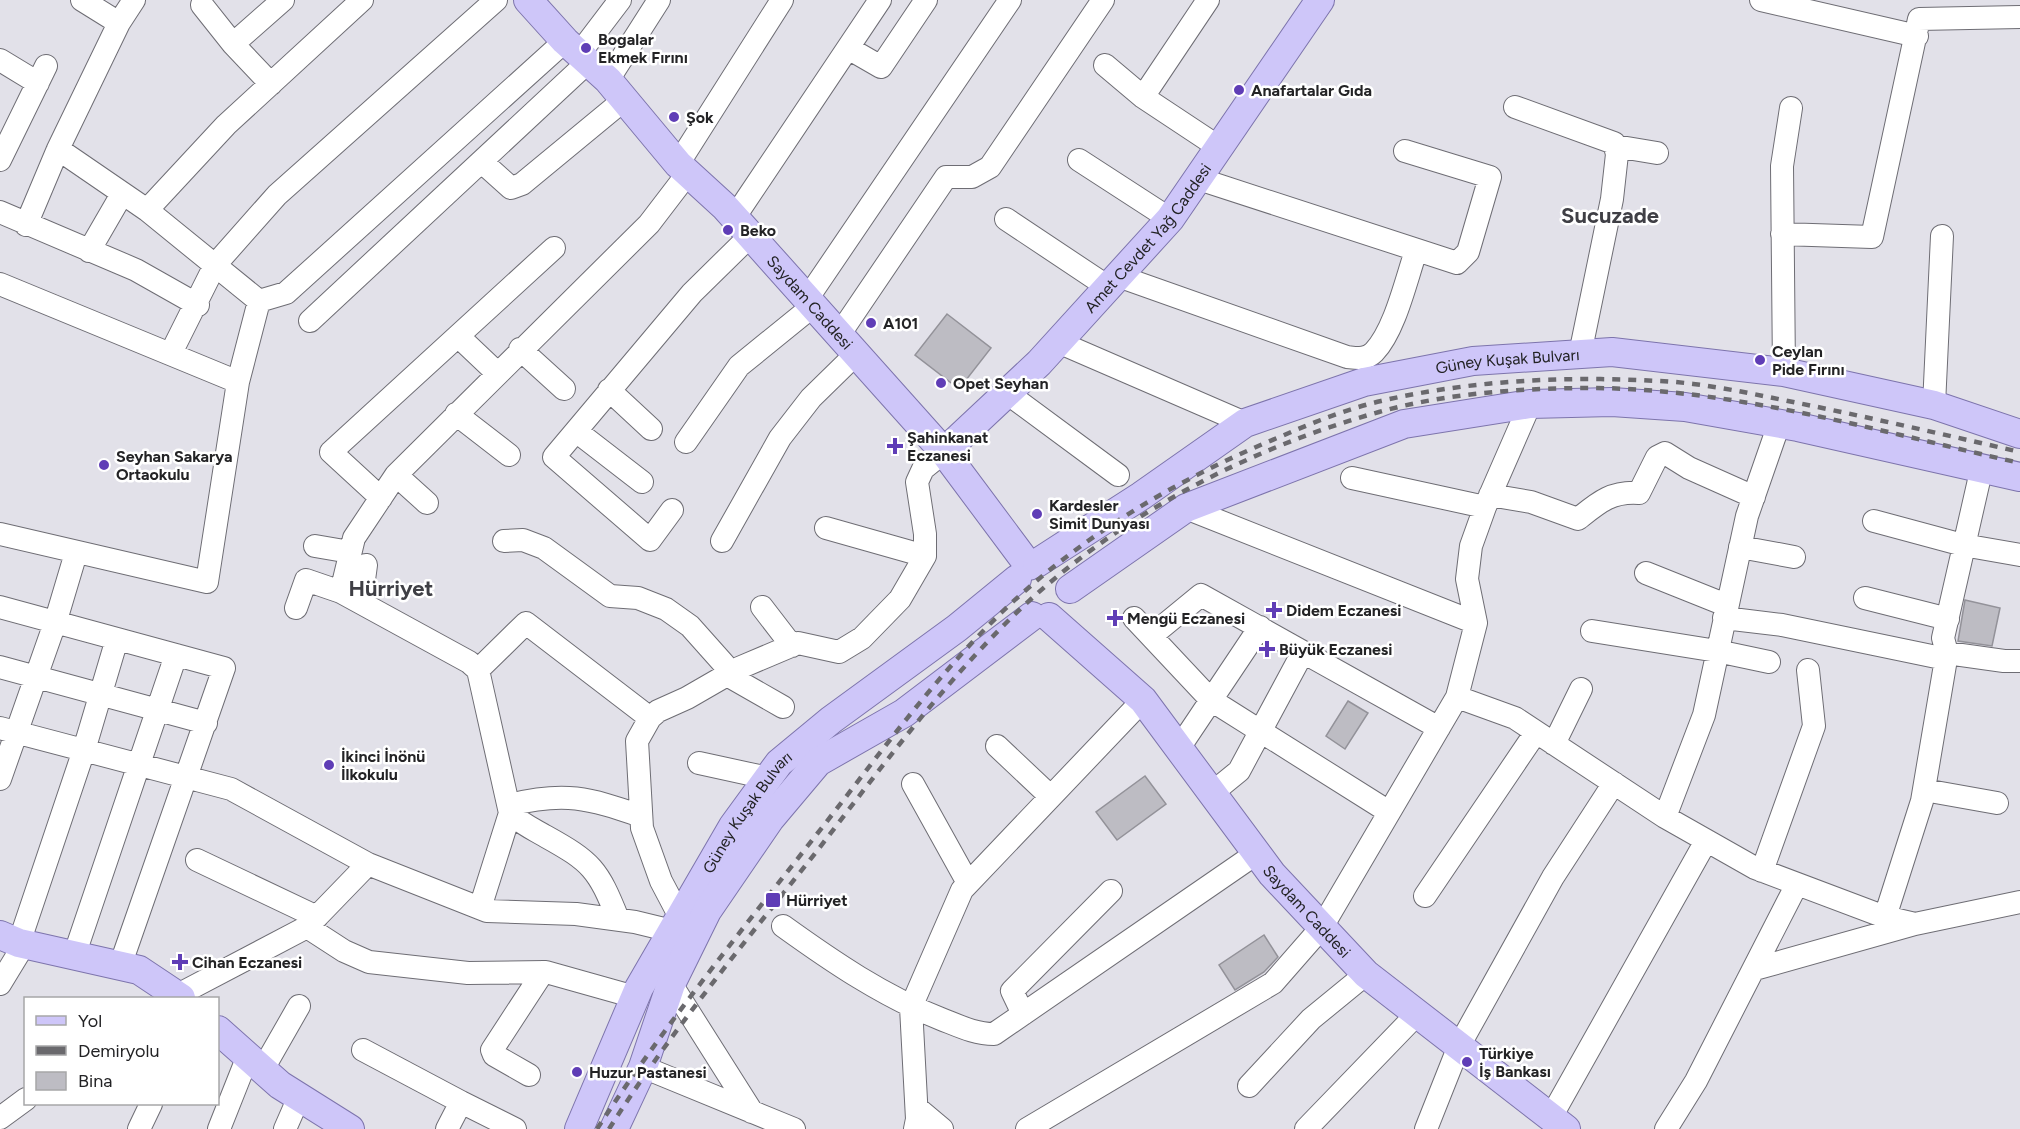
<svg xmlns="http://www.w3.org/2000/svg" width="2020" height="1129" font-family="Figtree,sans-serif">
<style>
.building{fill:#bdbcc3;stroke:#939299;stroke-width:1.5}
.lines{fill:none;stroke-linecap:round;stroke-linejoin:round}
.minor-casing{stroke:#6e6d74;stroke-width:24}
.major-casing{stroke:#7d74ac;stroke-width:30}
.minor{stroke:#fff;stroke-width:22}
.major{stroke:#cec6f9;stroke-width:28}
.rail{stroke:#6a696d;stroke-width:4.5;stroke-dasharray:8 8;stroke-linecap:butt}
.poi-dot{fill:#5f3db6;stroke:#fff;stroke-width:2}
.labels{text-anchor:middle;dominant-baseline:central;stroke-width:5;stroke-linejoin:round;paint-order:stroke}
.poi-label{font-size:16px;font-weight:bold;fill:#232325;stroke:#fff;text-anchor:start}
.street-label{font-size:16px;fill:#232325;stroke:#fff}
.district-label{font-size:22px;font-weight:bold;fill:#3f3f45;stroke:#fff}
</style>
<rect width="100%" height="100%" fill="#e2e1e9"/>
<!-- building -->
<path class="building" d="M947 314 991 348 959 389 915 355Z
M1965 600 2000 608 1992 646 1958 641Z
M1348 701 1368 713 1345 749 1326 736Z
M1145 776 1166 804 1117 840 1096 812Z
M1264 935 1278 957 1264 972 1235 990 1219 965Z"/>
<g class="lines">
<defs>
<path id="minor" d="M82 0 119 23
M1761 0 1917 36
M202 5 233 44 271 84
M233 44 283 0
M848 48 881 67 926 0
M579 54 620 0
M0 60 38 83
M1105 65 1143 97 1220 148
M608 80 659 0
M1143 97 1208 0
M1515 107 1614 143 1617 154 1612 199 1580 354
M1615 146 1657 153
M58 149 147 210 259 301 286 293 565 41
M0 160 46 66
M1079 160 1170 219
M482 162 511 188 522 184 625 99
M678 164 782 0
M1199 179 1457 263 1468 252 1490 177 1405 151
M147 210 226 125 362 0
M0 212 136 270 198 305
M734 218 880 0
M1006 219 1108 287
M26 225 58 149 119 23 134 0
M1782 234 1872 237 1919 19 2020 17
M89 251 122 194
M1118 276 1347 357C1357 358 1366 360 1374 352 1395 330 1406 280 1416 251
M0 284 238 382
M807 299 1010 0
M310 321 588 62
M839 335 946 177H972L990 167 1103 0
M458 336 497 373
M1058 342 1245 423
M520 349 564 389
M171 353 215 265 277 195 496 0
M1784 372 1782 166 1791 108
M609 390 651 429
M1007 393 1118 475
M1934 405 1942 236
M456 414 509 455
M576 431 642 482
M686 442 739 366 813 306
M396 475 427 503
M1352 478 1485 507
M1490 495 1531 502 1578 519C1598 503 1611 491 1639 493L1657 457 1665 453 1689 468 1754 497
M381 498 331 452 554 248
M1186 508 1476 623
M672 510 650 540 554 457 692 293 750 236
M1874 521 1963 545 2020 555
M826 528 925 556
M0 534 207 582 238 382 259 301
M504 541 523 540 544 548 610 596 638 598 666 609 690 626 731 672
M722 541 780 438 811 398 856 354
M315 546 350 552
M1740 547 1794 557
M1646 573 1726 605
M341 592 354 538 396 475 649 224 688 173
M1865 598 1948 619
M361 602 366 565
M0 607 224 668 120 966
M762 607 792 646
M296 608 306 580 341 592 469 662 478 670 510 813C520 823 533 829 545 836 592 862 598 869 618 919
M1134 618 1211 700 1389 812
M1724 618 1782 625 1946 659
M1592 631 1717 651 1769 662
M1151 636 1201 595 1439 728
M1947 653 2004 661H2020
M0 667 206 723
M478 670 526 623 650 718
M727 675 783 707
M1457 697 1515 718 1665 817 1755 868 1885 917 1915 924
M0 728 231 789 368 864 487 911 576 914 635 922 672 931
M1554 744 1581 689
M997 746 1050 796
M1179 748 1260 627
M699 763 768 778
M0 779 56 620 76 553
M913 784 968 883
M1924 790 1997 803
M1212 793 1239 771 1303 652
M509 805C565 791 588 798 641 816
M1665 817 1704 715 1747 516 1779 424
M197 860 317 917
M1762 871 1814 726 1808 670
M1425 896 1536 732
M480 908 510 813
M680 917 661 881 642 828 637 741 650 718 658 711 687 698 739 668 798 643 839 652 862 638 900 599 925 556V534L917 482 923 469 944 452
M1885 917 1922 801 1947 653 1943 638 1982 467
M783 926C833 962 883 996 941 1019 959 1026 975 1034 994 1034L1257 853
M307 927 344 951 369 962 468 973 546 972 635 997
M19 943 84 750 117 639
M74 956 176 655
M1755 969 1915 924 2020 902
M0 984 25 943
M671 984 752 1112
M172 998 307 927 368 864
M1023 1014 1012 991 1111 891
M363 1050 461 1102 447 1129
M643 1067 794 1129
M263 1069 299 1006
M529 1075 494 1055 492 1050 543 972
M1249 1086 1311 1019 1366 974
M461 1102 515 1129
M917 1108 942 1129
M1551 1117 1706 841
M0 1118 26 1099
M139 1129 151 1104
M219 1129 248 1056
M285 1129 299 1097
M915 1129 917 1119 911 1007 962 890 1143 700
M1027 1129 1273 983 1322 927 1457 697 1476 623 1467 579 1471 546 1485 507 1530 404
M1306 1129 1417 1014
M1426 1129 1459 1046 1553 877 1614 783
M1666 1129 1696 1081 1797 884"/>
<g id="major">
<path id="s1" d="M528 0 565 41 608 80 678 164 725 207 944 452 1029 566"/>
<path id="s2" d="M944 452 1039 363 1170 219 1320 0"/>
<path id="s3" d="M1037 563 1141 496 1245 423 1364 382 1473 361 1612 352 1784 372 1934 405 2020 434"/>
<path d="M1070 589 1186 508 1404 424 1530 404 1612 402 1685 407 1798 427 2020 477"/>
<path id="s4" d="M1049 617 1143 700 1272 874 1366 974 1566 1129"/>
<path d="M0 935 19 943 139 970 181 998"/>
<path d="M218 1030 280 1085 350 1129"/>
<path id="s5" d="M579 1129 639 988 733 826 779 763 831 720 957 628 1017 579"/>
<path d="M614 1129 643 1067 671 984 707 911 770 819 818 762 904 713 1032 616"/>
</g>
</defs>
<!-- minor casing -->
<use href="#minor" class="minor-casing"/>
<!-- major casing -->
<use href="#major" class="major-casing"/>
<!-- minor -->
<use href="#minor" class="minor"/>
<!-- major -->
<use href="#major" class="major"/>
<!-- rail -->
<path class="rail" d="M597 1129C664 1026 741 931 817 834 876 759 933 679 1002 612 1082 535 1179 478 1282 436 1314 422 1347 409 1381 401 1472 380 1566 376 1659 381 1706 383 1752 394 1798 403 1872 418 1946 435 2020 452
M609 1129C671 1031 745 942 817 851 877 773 935 694 1005 624 1105 523 1242 450 1379 412 1447 393 1522 388 1594 388 1737 389 1881 432 2020 463"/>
</g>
<!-- markers -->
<g class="poi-dot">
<circle cx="586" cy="48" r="6"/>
<circle cx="1239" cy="90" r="6"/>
<circle cx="674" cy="117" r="6"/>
<circle cx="728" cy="230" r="6"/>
<circle cx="871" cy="323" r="6"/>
<circle cx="1760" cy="360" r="6"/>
<circle cx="941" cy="383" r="6"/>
<path d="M892 437h6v6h6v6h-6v6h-6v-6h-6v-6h6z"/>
<circle cx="104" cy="465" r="6"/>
<circle cx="1037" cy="514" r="6"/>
<path d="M1271 601h6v6h6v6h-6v6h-6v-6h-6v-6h6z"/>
<path d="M1112 609h6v6h6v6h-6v6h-6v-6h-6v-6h6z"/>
<path d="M1264 640h6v6h6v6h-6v6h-6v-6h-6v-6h6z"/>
<circle cx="329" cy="765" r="6"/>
<rect x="765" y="892" width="16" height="16" rx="3"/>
<path d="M177 953h6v6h6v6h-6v6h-6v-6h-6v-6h6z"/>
<circle cx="1467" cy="1062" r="6"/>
<circle cx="577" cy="1072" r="6"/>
</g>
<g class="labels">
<!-- poi labels -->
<g class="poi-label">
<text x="598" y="39">Bogalar<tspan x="598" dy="18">Ekmek Fırını</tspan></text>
<text x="1251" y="90">Anafartalar Gıda</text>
<text x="686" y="117">Şok</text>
<text x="740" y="230">Beko</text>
<text x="883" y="323">A101</text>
<text x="1772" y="351">Ceylan<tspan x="1772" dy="18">Pide Fırını</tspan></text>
<text x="953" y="383">Opet Seyhan</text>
<text x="907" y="437">Şahinkanat<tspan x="907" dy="18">Eczanesi</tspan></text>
<text x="116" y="456">Seyhan Sakarya<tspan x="116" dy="18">Ortaokulu</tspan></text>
<text x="1049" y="505">Kardesler<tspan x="1049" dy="18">Simit Dunyası</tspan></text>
<text x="1286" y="610">Didem Eczanesi</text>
<text x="1127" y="618">Mengü Eczanesi</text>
<text x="1279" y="649">Büyük Eczanesi</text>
<text x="341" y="756">İkinci İnönü<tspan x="341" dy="18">İlkokulu</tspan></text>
<text x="786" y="900">Hürriyet</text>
<text x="192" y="962">Cihan Eczanesi</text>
<text x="1479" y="1053">Türkiye<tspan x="1479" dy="18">İş Bankası</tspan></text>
<text x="589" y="1072">Huzur Pastanesi</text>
</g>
<!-- street labels -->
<g class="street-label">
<text stroke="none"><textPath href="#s2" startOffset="296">Amet Cevdet Yağ Caddesi</textPath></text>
<text stroke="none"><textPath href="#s1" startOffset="414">Saydam Caddesi</textPath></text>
<text stroke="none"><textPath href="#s3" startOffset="522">Güney Kuşak Bulvarı</textPath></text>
<text stroke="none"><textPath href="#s5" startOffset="360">Güney Kuşak Bulvarı</textPath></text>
<text stroke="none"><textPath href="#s4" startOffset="393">Saydam Caddesi</textPath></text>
</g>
<!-- district labels -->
<g class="district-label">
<text x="1610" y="215">Sucuzade</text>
<text x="391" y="588">Hürriyet</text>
</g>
</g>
<!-- legend -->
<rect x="24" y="997" width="195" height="108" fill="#ffffff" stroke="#a7a7a8" stroke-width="1.5"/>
<rect x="36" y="1016" width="30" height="9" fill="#cec6f9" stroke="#a7a7a8" stroke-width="1.5"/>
<text x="78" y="1027" font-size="18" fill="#232325">Yol</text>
<rect x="36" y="1046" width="30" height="9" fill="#6a696d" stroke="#a7a7a8" stroke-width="1.5"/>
<text x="78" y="1057" font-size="18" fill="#232325">Demiryolu</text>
<rect x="36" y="1072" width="30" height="18" fill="#bdbcc3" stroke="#a7a7a8" stroke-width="1.5"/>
<text x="78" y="1087" font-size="18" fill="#232325">Bina</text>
</svg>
